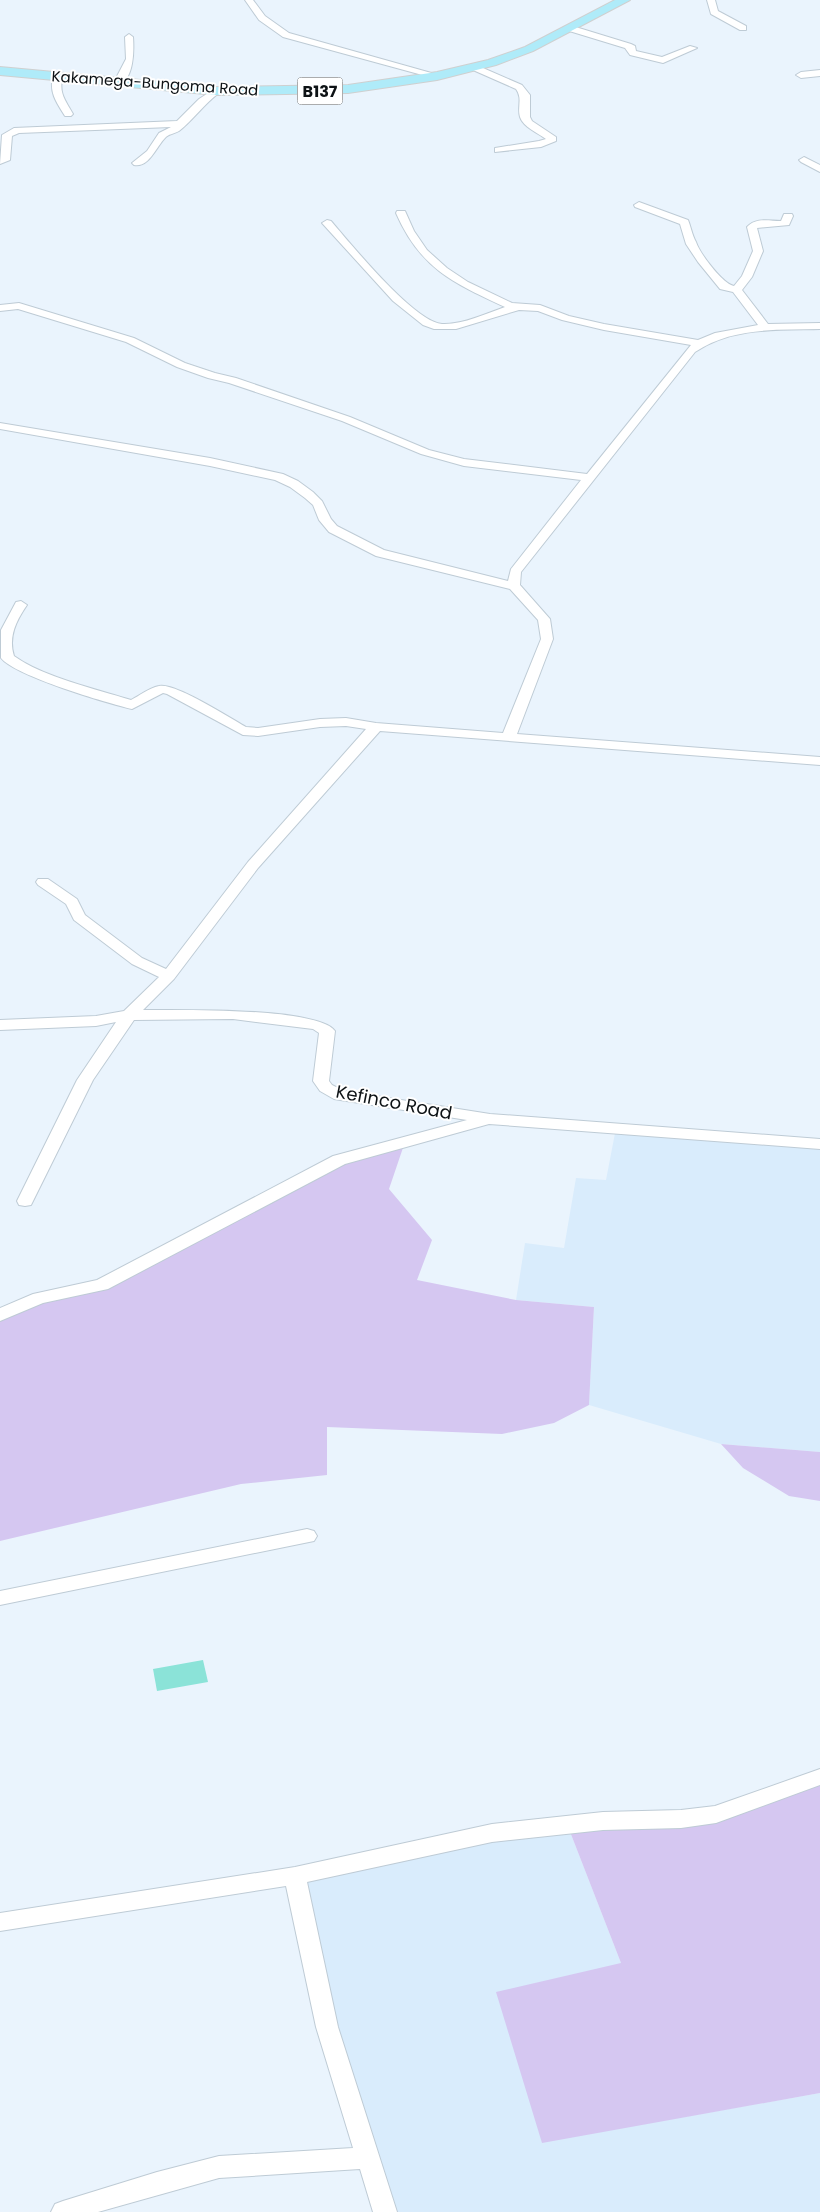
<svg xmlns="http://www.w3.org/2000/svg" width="820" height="2212" font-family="Poppins,sans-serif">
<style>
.built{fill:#d9ecfc}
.green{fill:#d5c7f1}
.water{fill:#8be3d8}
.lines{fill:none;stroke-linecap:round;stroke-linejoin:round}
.minor-casing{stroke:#becbd5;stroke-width:2}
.major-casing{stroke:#cfd0d0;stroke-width:2}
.minor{fill:#fff;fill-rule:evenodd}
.major{fill:#afebf9;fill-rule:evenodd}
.labels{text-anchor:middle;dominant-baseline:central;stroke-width:4;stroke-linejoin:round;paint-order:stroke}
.far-street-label{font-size:15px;fill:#0d1215;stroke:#fff}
.shield{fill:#fff;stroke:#56595b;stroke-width:1}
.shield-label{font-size:16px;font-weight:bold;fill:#0d1215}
.street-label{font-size:18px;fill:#0d1215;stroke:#fff}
</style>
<rect width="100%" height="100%" fill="#eaf4fd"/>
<!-- built -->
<path class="built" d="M616 1128 820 1142V1452L721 1444 589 1405 594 1307 516 1300 525 1243 564 1248 576 1178 606 1180Z
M567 1824 621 1963 542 2142 820 2093V2212H385L292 1875Z"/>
<!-- green -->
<path class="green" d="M407 1136 389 1189 432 1240 417 1280 516 1300 594 1307 589 1405 554 1423 502 1434 327 1427V1475L241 1484 0 1541V1311L101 1282 333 1159Z
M721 1444 820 1452V1501L789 1496 743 1468Z
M820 1774V2093L542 2143 496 1992 621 1963 567 1824 684 1817Z"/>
<!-- water -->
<path class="water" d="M203 1660 208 1682 157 1691 153 1669Z"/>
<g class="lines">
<defs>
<path id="minor" d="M245 0H253L265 16 289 33 442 76 437 79 283 37 259 20Z
M707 0H715L718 11 746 26V30H740L711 14Z
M569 25 631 44 635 46 636 51 662 57 690 46 697 48 663 63 630 55 625 48 566 30 565 28Z
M129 34 133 37C134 50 134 79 119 85L114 82 126 59 125 37Z
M476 65 522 85 530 95V117L532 121 556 137V141L541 147 495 152V148L539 141 546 139C538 133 523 127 520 117 517 106 523 99 516 89L473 70 472 68Z
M820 70V76L801 78 796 75 801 72Z
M58 73 63 76C58 92 65 100 73 114L71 116H65C56 102 49 92 53 76Z
M216 88 221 91 219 93C204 104 193 120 179 131 174 134 168 134 165 138 156 147 149 168 134 165L132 163 147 151 159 133 171 127 19 133 12 136 10 160 0 164 2 135 14 128 177 121 199 99Z
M804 157 820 165V172L801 162 799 160Z
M639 202 688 220C691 227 692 235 696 242 700 254 723 284 734 286L742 276 753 251 747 227C756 217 769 221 781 221L784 214H792L793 216 789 225 757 228 763 251 752 277 742 290 768 324 820 323V329C777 330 732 327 695 352L521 572 520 585 550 619 553 639 517 734 820 757V765L380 731 258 868 174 979 143 1010C175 1010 318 1007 335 1031L329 1081 332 1085 344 1091 490 1114 820 1139V1149L489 1124 345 1164 108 1289 43 1303 0 1321V1308L33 1294 97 1280 333 1156 467 1120 334 1099 320 1091 313 1081 319 1033 313 1029 233 1019 134 1020 93 1080 33 1201 31 1205 25 1206 19 1205 17 1201 77 1080 116 1022 96 1026 0 1030V1020L96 1016 124 1011 159 977 132 964 74 920 66 904 38 885 36 882 38 879H48L77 899 85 915 142 958 166 969 248 862 366 729 346 726 320 727 258 736 243 735 167 694 163 693 132 709C107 703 15 676 1 658V630L16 602 21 601 27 605C16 621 8 637 14 656 43 677 96 689 131 700 139 696 149 688 159 686 174 682 230 718 246 727L258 728 320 719 346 718 376 723 503 733 541 639 538 620 510 589 376 556 329 532 319 520 313 505 305 498 290 487 275 480 210 466 0 429V423L210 458 283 474 298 481 313 492 322 501 331 519 337 526 384 550 508 581 511 569 581 480 464 466 421 454 342 421 229 383 208 378 177 367 126 342 18 309 0 311V305L19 303 134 338 185 363 215 373 236 378 350 417 429 450 464 459 587 474 691 345 604 330 562 320 538 311 519 310 456 329H434L423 325 393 301 322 223 327 220 331 221C350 243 414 322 442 324 462 325 485 314 505 307 453 283 420 268 396 213L397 211H405L414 231 427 250 447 268 468 282 512 303 540 305 569 316 604 324 698 340 715 333 758 325 733 292 720 289 698 262 686 244 680 224 635 207 634 205Z
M307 1529 314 1531 317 1536 314 1541 0 1605V1591Z
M820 1769V1785L716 1823 681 1828 603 1830 492 1842 307 1882 338 2027 397 2212H373L360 2169 219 2178 98 2212H51L55 2204 63 2201 157 2172 219 2156 353 2148 316 2027 286 1886 0 1931V1913L295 1867 492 1824 603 1812 681 1810 715 1806Z"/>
<path id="major" d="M615 0H630L533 51 496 65 437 80 348 93 216 95 0 75V67L216 87 348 85 437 72 488 60 525 47Z"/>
</defs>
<!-- minor casing -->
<use href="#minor" class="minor-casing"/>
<!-- major casing -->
<use href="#major" class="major-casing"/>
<!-- minor -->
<use href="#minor" class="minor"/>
<!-- major -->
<use href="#major" class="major"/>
</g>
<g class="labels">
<!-- far-street labels -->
<g class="far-street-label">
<text transform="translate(155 83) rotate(4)">Kakamega-Bungoma Road</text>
</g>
<!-- shield labels -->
<rect class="shield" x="297.5" y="77.5" width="45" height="27" rx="4"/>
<g class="shield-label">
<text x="320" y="91">B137</text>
</g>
<!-- street labels -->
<g class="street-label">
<text transform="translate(394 1102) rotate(11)">Kefinco Road</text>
</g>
</g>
</svg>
